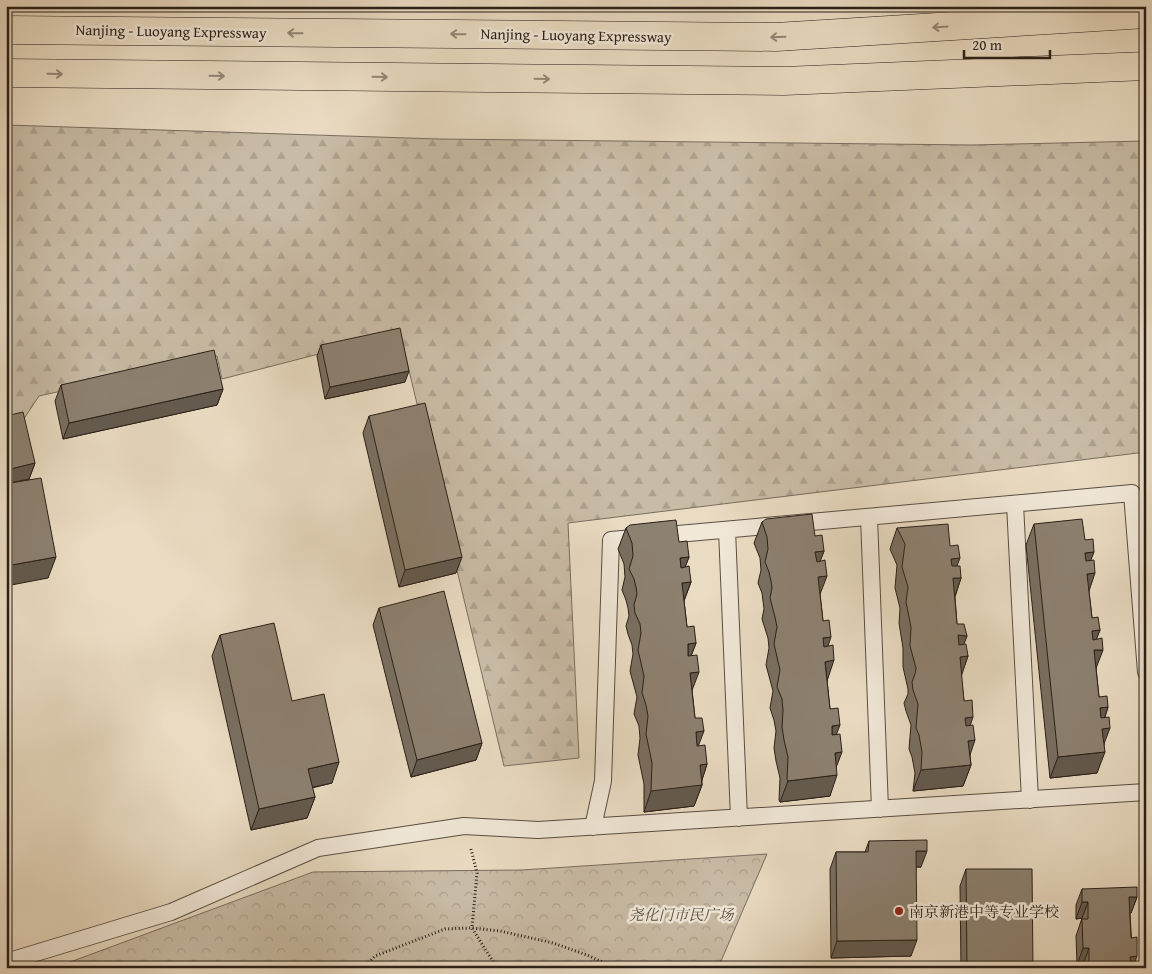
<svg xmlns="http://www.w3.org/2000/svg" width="1152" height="974" font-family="'Gentium Book Plus','Noto Serif SC',serif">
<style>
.forest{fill:url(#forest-firs);stroke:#796e5f}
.park{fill:url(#park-crowns);stroke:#796e5f}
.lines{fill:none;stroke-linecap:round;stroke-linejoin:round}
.lane-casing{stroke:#594e43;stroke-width:18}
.highway-casing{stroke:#291f18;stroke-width:29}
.path{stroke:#291f18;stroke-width:3;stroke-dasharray:1 2.5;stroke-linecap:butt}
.lane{stroke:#f1e8d8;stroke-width:16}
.highway{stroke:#eadcc3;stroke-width:28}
.wall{fill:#796f61;stroke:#291f18}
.shaded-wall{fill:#635a4f;stroke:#291f18}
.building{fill:#8d8171;stroke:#291f18}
.oneway{stroke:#938776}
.poi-dot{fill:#8f2418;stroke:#f1e8d8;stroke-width:2}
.labels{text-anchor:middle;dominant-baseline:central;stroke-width:5;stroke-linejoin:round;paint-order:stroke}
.street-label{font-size:15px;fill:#291f18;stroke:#f1e8d8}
.poi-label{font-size:15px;fill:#291f18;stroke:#f1e8d8;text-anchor:start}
.park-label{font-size:15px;font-style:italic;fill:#594e43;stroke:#f1e8d8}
</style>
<defs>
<pattern id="forest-firs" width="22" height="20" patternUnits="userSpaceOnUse" patternTransform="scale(1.25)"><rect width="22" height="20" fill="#c9bca6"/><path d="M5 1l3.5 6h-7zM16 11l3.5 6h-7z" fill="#ada18e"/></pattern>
<pattern id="park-crowns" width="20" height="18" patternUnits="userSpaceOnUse" patternTransform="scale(1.25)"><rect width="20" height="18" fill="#c9bca6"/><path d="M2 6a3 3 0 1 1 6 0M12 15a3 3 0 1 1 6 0" fill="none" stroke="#ada18e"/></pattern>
</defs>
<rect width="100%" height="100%" fill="#eadcc3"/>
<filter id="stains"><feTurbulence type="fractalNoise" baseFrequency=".004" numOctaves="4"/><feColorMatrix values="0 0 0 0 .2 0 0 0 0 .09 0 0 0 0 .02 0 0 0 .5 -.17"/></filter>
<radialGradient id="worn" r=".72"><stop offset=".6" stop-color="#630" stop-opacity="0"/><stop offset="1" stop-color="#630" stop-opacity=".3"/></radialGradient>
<!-- forest -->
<path class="forest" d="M6 125 439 139 972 145 1146 141V452L568 523 579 758 504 766 400 333 222 379 217 356 39 396 17 429 6 431Z"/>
<!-- park -->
<path class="park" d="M767 854 718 968H54L313 872 522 870Z"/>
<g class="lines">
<defs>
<path id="lane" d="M1015 504 1030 800
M869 517 880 809
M727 530 739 818
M593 827 603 781 611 540 1132 493 1146 672
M6 962 171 912 318 848 464 826 538 830 1146 792"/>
<path id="highway" d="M6 30 776 37 1146 14
M6 73 784 81 1146 66"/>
</defs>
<!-- lane casing -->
<use href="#lane" class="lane-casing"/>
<!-- highway casing -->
<use href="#highway" class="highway-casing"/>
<!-- path -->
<path class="path" d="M471 849 477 873 472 928 497 968
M364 968 375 956 445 929 472 928 500 931 553 943 587 955 616 968"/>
<!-- lane -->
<use href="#lane" class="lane"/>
<!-- highway -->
<use href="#highway" class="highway"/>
</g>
<!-- wall -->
<path class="wall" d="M321 345 405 382 325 399 317 356Z
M61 385 223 389 217 405 63 439 55 401Z
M369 416 456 573 399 587 363 433Z
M35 463 29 479 48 578 6 494 10 484 6 485Z
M762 522 815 536 824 551 820 561V594L823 621 828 646 827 680 830 709 836 734V767L830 796 780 802 779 800 780 778 776 761 774 748 776 731 774 720 770 708 773 691 766 665 769 648 768 638 762 619 764 609 762 593 758 583 761 570 760 558 754 543Z
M1034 524 1091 561 1089 591 1092 618 1100 630 1096 639V668L1099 697 1108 707 1105 717 1104 745 1097 773 1050 778 1026 545Z
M626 528 679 542 689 557 685 567 691 582 684 601 687 627 696 643 691 656 692 690 698 746 707 764 702 780V785L694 806 644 812V784L638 755 640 738 639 726 634 714 637 697 630 671 633 654 632 645 628 634 626 626 629 616 628 608 626 600 622 590 625 577 624 564 618 549Z
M897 528 950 546 957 566 961 578 955 597 957 624 967 636 963 644 968 656 961 675 964 701 970 725V755L971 765 963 786 913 791 915 773 912 757 909 749 911 725 906 711 904 703 908 694V689L903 667V648L899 623 900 608 895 588 897 565 890 549Z
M379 608 482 743 476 760 411 777 373 625Z
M220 635 292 701 332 783 312 788 315 797 307 818 251 830 212 656Z
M869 841 921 867H916L911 956 831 958 830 869 836 852H865Z
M966 869 1033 968H961L960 886Z
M1082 889 1137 897 1131 913H1130L1133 968H1081L1082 965H1077L1076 936 1082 918 1076 919V905Z"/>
<!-- shaded-wall -->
<path class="shaded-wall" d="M409 371 405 382 325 399 330 387Z
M223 389 217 405 63 439 69 423Z
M35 463 29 479 10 483V484L6 485V470Z
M824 551 816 572 815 552Z
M1094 552 1086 573 1085 553Z
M56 557 48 578 6 586V566Z
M462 557 456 573 399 587 405 570Z
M689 557 681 578 680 558Z
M960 558 952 579 951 559Z
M1095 573 1088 594 1087 574Z
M827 576 819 597 818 577Z
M953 578H961L954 599Z
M691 582 683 603 682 583Z
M1100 630 1092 651V631Z
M958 635 967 636 959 657Z
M831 637 824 658 823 638Z
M696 643 688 664V644Z
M1094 650H1103L1095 671Z
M968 656 961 677 960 657Z
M834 660 827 681 825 662Z
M699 672 691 693 690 673Z
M1108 707 1101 729 1100 708Z
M973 717 966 738 965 718Z
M840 725 832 746V726Z
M1110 728 1102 749V729Z
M704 731 696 752V732Z
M975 740 968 761V741Z
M482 743 476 760 411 777 417 760Z
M842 752 834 773 835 753Z
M1105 752 1097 773 1050 778 1058 757Z
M339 762 332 783 300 790 308 769Z
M707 764 700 786 702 785 694 806 644 812 651 791 700 765Z
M971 765 963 786 913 791 921 770Z
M837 775 830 796 780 802 788 781Z
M315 797 307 818 251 830 259 809Z
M916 851H927L921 867H910Z
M1129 897H1137L1131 913H1123Z
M1082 902H1088L1082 918 1076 919Z
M917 940 911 956 831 958 837 941Z
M1083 948H1089L1083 965V963L1082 965H1077Z
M1137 956 1133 968H1126L1130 957Z"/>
<!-- building -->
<path class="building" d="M400 328 409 371 330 387 321 345Z
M214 350 223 389 69 423 61 385Z
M425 403 462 557 405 570 369 416Z
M23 412 35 463 6 470V416Z
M41 478 56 557 6 566V494L12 492 10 483Z
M812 514 815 536 822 535 824 551 815 552 817 562 825 560 827 576 818 577 823 621 829 620 831 637 823 638 824 647 833 645 834 660 825 662 830 709 838 708 840 725 832 726V735L840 734 842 752 835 753 837 775 788 781 787 779 788 757 784 740 782 727 783 710 782 699 777 687 780 670 774 644 777 627 775 617 770 598 772 588 771 581 769 572 765 562 768 549 767 537 762 522 766 519Z
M1082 519 1085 540 1093 539 1094 552 1085 553 1086 561 1094 560 1095 573 1087 574 1092 618 1098 617 1100 630 1092 631 1093 640 1102 638 1103 650H1094L1099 697 1107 696 1108 707 1100 708 1101 718 1109 717 1110 728 1102 729 1105 752 1058 757 1034 524Z
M676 520 679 542 687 541 689 557 680 558 681 568 689 566 691 582 682 583 687 627 694 626 696 643 688 644V656L697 655 699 672 690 673 695 718H702L704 731 696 732 697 746 705 745 707 764 700 765 702 785 651 791 652 763 646 734 648 716 646 705 642 693 644 676 638 650 641 633 640 624 635 613 634 605 637 594 636 587 634 579 629 569 633 556 632 543 626 528 630 525Z
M948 524 950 546 958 545 960 558 951 559 952 566H960L961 578H953L957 624H964L967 636 958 635 959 645 966 644 968 656 960 657 964 701 972 700 973 717 965 718 966 726 973 725 975 740 968 741 971 765 921 770 922 752 919 735 916 728 918 704 913 690 912 682 915 674 916 668 910 646 911 627 906 602 908 587 902 567 905 544 897 528Z
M444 591 482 743 417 760 379 608Z
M274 623 292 701 324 694 339 762 308 769 315 797 259 809 220 635Z
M927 840V851H916L917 940 837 941 836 852H868L869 841Z
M966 869H1032L1033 968H967Z
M1137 887V897H1129L1131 938 1137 937V956L1130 957 1131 968H1083V963H1089V948H1083L1082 919H1088V902H1082V889Z"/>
<!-- one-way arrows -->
<defs><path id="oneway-shaft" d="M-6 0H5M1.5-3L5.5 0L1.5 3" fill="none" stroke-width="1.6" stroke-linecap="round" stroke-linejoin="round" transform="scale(1.25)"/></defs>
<g class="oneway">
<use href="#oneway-shaft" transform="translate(940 27) rotate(176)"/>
<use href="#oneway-shaft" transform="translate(295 33) rotate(-179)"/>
<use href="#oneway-shaft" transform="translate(458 34) rotate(-179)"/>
<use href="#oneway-shaft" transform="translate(778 37) rotate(178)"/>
<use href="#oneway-shaft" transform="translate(55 74) rotate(1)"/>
<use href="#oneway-shaft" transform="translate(217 76) rotate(1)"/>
<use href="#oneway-shaft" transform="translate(380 77) rotate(1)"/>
<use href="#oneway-shaft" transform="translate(542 79) rotate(1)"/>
</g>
<!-- markers -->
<circle class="poi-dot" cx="899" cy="911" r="5"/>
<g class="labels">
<!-- street labels -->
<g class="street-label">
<text transform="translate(171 31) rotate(1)">Nanjing - Luoyang Expressway</text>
<text transform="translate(576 35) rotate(1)">Nanjing - Luoyang Expressway</text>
</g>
<!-- poi labels -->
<g class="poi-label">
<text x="909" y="911">南京新港中等专业学校</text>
</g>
<!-- park labels -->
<g class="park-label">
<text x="681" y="914">尧化门市民广场</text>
</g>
</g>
<!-- margin -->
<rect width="1152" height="974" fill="none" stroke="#eadcc3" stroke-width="25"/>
<rect x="8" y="8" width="1137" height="959" fill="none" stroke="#291f18" stroke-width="2.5"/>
<rect x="12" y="12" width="1127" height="949" fill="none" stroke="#291f18"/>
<!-- scale -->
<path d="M964 50v8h86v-8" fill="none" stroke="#291f18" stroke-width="2.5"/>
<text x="972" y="50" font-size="15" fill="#291f18" stroke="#f1e8d8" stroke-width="4" paint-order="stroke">20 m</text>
<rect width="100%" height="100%" filter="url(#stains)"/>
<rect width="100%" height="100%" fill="url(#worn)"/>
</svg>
